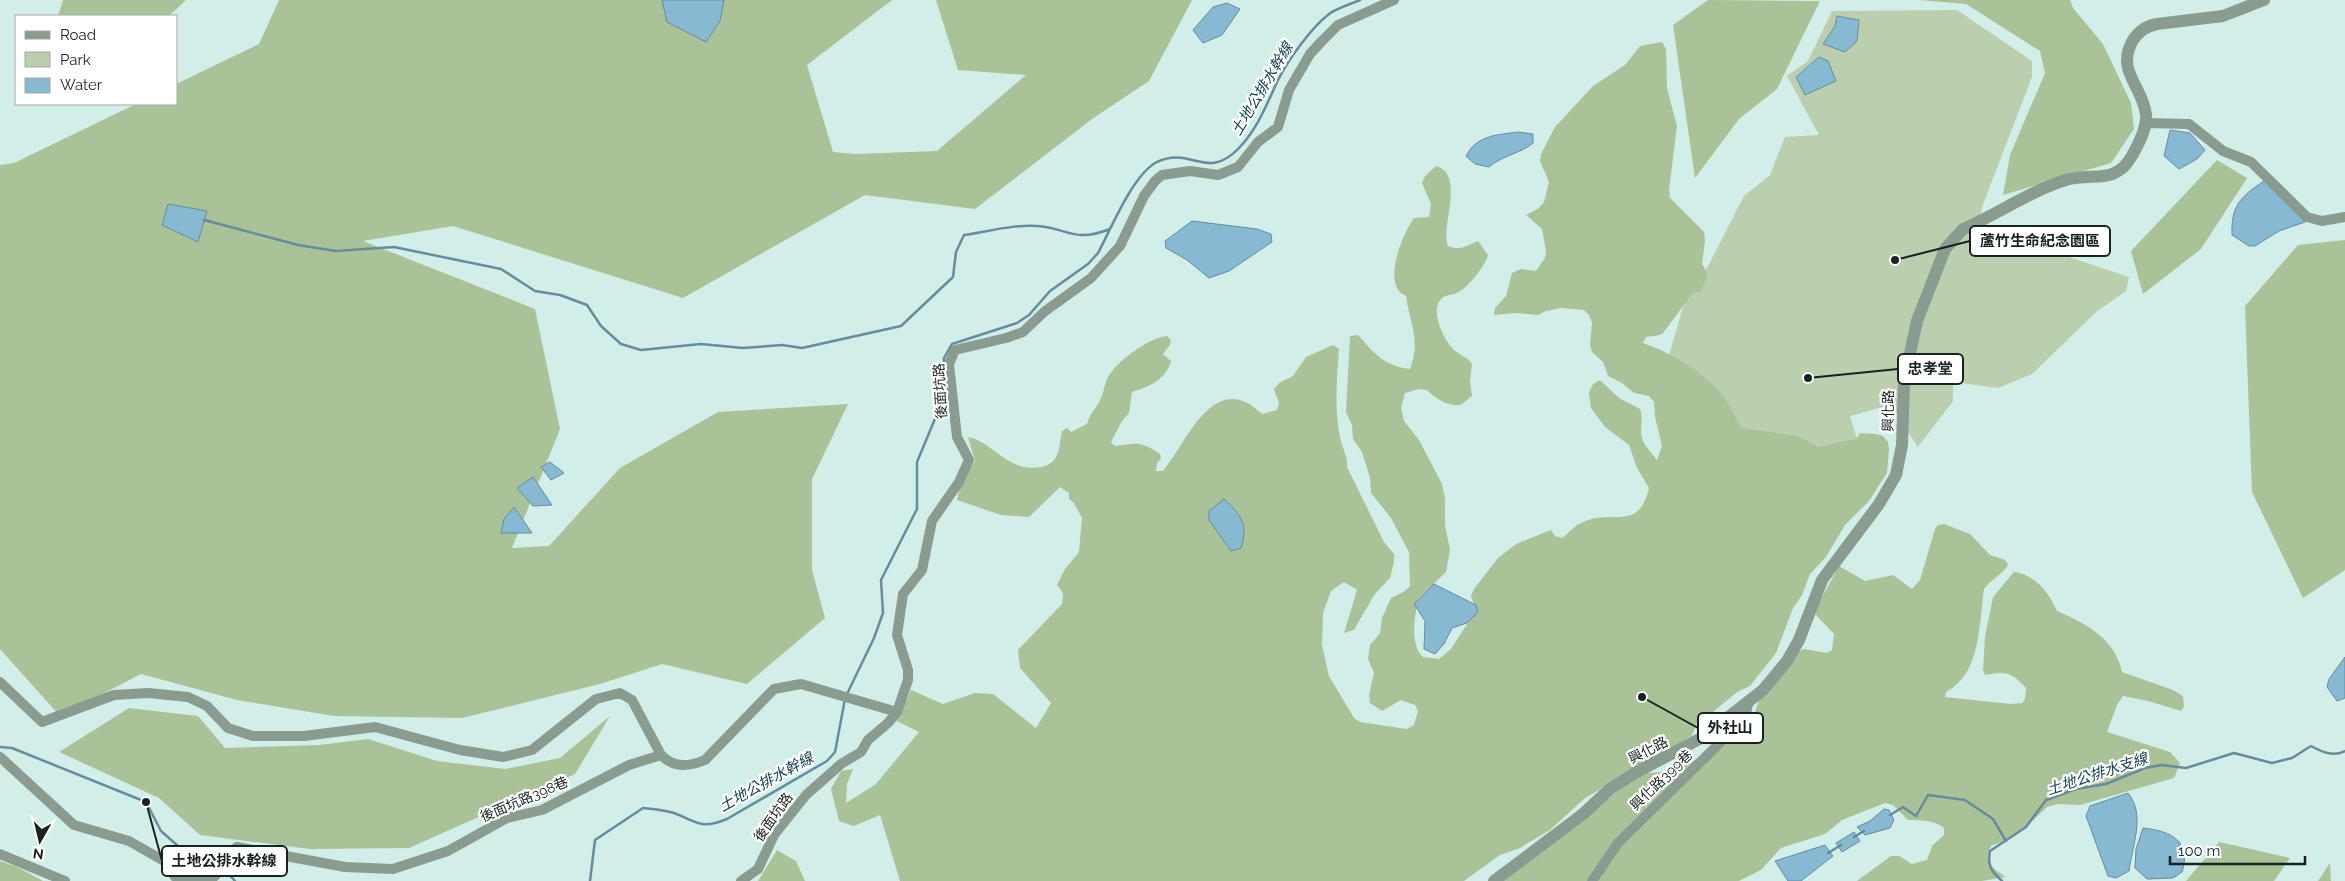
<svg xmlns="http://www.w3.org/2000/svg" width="2345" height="881" font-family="Raleway,'Noto Sans TC',sans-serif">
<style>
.green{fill:#bbcead}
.forest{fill:#aac297}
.water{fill:#88b9d3;stroke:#668c9d}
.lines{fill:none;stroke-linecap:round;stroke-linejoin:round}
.stream{stroke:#668c9d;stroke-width:2.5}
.minor{stroke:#899c8f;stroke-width:10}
.tertiary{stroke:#899c8f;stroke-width:12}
.labels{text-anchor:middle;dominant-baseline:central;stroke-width:4.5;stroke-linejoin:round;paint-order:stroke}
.street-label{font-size:14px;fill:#182220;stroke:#fff}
.water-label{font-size:15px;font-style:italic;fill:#174154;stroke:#fff}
.leader{fill:none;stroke:#182220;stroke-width:2}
.callout-dot{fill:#182220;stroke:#fff;stroke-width:2}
.callout{fill:#fff;stroke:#182220;stroke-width:2}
.callout-label{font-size:15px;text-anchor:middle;font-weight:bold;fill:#182220}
</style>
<rect width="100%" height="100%" fill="#d2eee8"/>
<!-- green -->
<path class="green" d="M1957 10 2032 61V77L1982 207 1979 227 2129 277 2126 291 2096 312 2032 374 1998 388 1953 382V401L1918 447 1890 405 1850 416 1863 459 1766 465 1669 355 1685 300 1707 268 1744 196 1770 175 1785 137 1819 135 1787 76 1808 61 1832 11Z"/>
<!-- forest -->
<path class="forest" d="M63 0H186L169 16H58Z
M279 0H892L807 65 833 152 855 154 937 151 1026 75 958 70 936 0H1192L1149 81 1092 119 975 209 865 195 683 298 453 226 363 241 535 309 560 429 512 548 549 546 620 468 718 412 848 404 812 479V570L825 618 747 684 662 664 600 684 462 718 334 716 237 700 141 674 60 716 0 649V165L14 163 136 104H176V84L259 44Z
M1708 0 1820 1 1777 89 1739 119 1695 178 1673 25Z
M1919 0H2070L2073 8 2103 44 2131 103 2134 129 2111 163 2003 195 2010 155 2045 73 2040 51 1966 4Z
M1662 42 1666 49 1667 88 1677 126 1669 190 1670 198 1704 232 1705 241 1702 264C1710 275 1706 281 1700 292L1692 293C1688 299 1664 333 1662 334 1658 336 1651 336 1646 337L1643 343C1674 354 1707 374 1726 400 1732 408 1736 419 1741 428L1798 436 1818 447 1856 439 1860 433 1876 434 1883 436 1888 442 1889 450 1887 473 1869 501 1845 525 1826 557 1810 574 1802 595 1793 608 1776 653 1750 686 1737 692 1696 726 1692 735 1682 742 1585 798 1550 830 1520 848 1500 855 1464 881H900L880 815 854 826 839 821 831 789 841 771 853 769 847 784 846 803 876 784 919 732 897 721 911 690 943 704 975 693 993 694 1036 728 1051 703 1020 668 1018 650 1062 604 1063 593 1057 585 1065 569 1079 552 1082 518 1074 503 1069 499V493L1060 487 1029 517 1001 515 957 500 961 483 975 461 968 437C984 440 996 454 1011 462 1023 469 1048 472 1056 457 1060 450 1060 439 1062 431L1067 428 1071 432 1087 424C1090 413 1096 409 1100 400 1103 394 1104 388 1106 382 1111 364 1150 337 1167 336L1171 340 1170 345 1163 354 1171 361C1166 380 1148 387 1132 392L1129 413 1122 421 1111 442 1115 446C1137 443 1141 441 1160 454L1161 459 1157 463 1156 471H1163C1187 442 1214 367 1262 414L1277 410 1279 403 1274 389 1279 383 1293 376 1306 357 1333 345 1339 349C1337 377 1334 409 1340 437 1342 448 1348 456 1347 467L1384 542 1394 554V562L1390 578 1374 595 1354 630 1344 633 1357 590 1344 582 1331 591 1323 613 1322 645 1329 676 1354 718 1360 722 1407 729 1414 725 1418 711 1415 705 1401 700 1382 711 1370 703 1369 695 1374 673 1368 659 1370 645 1380 633 1382 618 1391 598 1405 591 1410 586 1409 552 1391 518 1371 493 1370 478 1362 452 1353 439 1352 425 1346 412 1350 336 1358 335C1375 354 1384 366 1410 369 1421 339 1410 325 1406 296 1381 287 1402 234 1414 218L1429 217 1431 204 1422 183 1425 176 1436 166C1466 175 1440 225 1448 246 1459 251 1467 246 1478 241L1488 255C1485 266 1468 288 1457 293 1452 295 1446 295 1442 298 1429 310 1443 337 1452 348 1458 355 1467 356 1472 364L1470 381 1472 396C1469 398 1465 402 1462 404 1452 409 1434 398 1427 390L1419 389 1405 393 1401 408 1404 421 1419 440 1442 484 1445 499V525L1450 550 1446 572 1418 599C1415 617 1409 643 1423 657L1439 659 1451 649 1476 610 1471 596 1474 589 1498 558 1516 544 1551 530 1555 536 1562 538C1568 534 1574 526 1581 523 1612 507 1638 534 1649 488L1637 468 1629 445 1605 427 1591 408 1589 393 1593 384 1600 380 1619 398 1640 409C1643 418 1641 423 1641 432 1641 443 1651 452 1657 460L1662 446 1655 417 1654 402 1649 396 1634 393 1622 383 1608 376 1603 362 1592 352 1590 345 1592 323 1589 315 1584 310 1561 308 1546 311 1538 315 1516 313 1494 315 1495 308 1506 296 1512 273 1521 269 1536 271 1545 258 1546 251 1542 229 1526 215 1539 208 1544 202 1549 182 1540 161 1541 154 1555 127 1593 86 1625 65 1640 46Z
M2217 160 2247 178 2201 249 2143 294 2131 251Z
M2345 240V570L2303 598 2252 492 2245 306 2298 245Z
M1944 524 1970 534 1990 555 2005 560 2008 565C2002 575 1991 579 1984 589 1979 624 1981 674 1946 692L1945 697 2011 704 2022 703 2025 699 2026 688C2012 672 2005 671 1985 675L1983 670 1985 637 1993 597 2014 572C2036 575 2048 592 2057 611 2085 623 2116 639 2122 672L2173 690 2183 696 2184 707 2181 711 2148 701 2123 696 2117 705 2107 732 2170 752 2180 763 2174 778 2080 805 2058 804 2047 807 2029 824 2001 842 1991 846C1982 862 1993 869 2006 877L1982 881H1857L1891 856H1899L1912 864 1927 860 1932 846 1944 835V828C1934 820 1921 820 1908 820L1893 805 1885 803 1842 820 1825 834 1781 848 1761 870 1739 881H1503L1641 773 1672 772 1697 759 1733 731 1753 720 1759 699 1799 651 1804 649 1827 653 1832 650 1834 634 1816 615 1815 610 1839 566 1865 581 1893 575 1912 589 1920 580 1935 529 1938 525Z
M129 708 198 716 225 748 319 745 368 739 437 761 505 769 560 758 610 716 575 774 409 848 310 849 200 835 159 798 59 752Z
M2219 842 2290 858 2274 881H2186Z
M777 850 796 861 805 881H758Z
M0 861 17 867 43 881H0Z
M2330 863 2331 881H2318Z"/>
<!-- water -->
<path class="water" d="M662 0H724L720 21 706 42 667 22Z
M1227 3 1240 9 1222 35 1203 43 1193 30 1213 7Z
M1837 16 1859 20 1857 41 1845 52 1823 44 1835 26Z
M1819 57 1828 61 1836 81 1805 95 1796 77Z
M2170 130 2190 133 2205 150 2197 159 2179 169 2164 156Z
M1518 132 1533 134V143C1522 153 1503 155 1489 167L1475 164 1466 156C1477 135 1497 135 1518 132Z
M2264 181 2305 222 2279 231 2255 246H2249L2232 235C2231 206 2240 197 2264 181Z
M168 204 207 211 198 242 162 225Z
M1192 221 1257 229 1271 234 1272 242 1229 271 1209 278 1187 260 1166 248 1165 241Z
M550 462 564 473 551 480 541 467Z
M533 477 552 505 533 506 517 488Z
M1224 499C1240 514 1249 524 1241 548L1231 551 1209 520V511Z
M514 507 532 533H501L504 519Z
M1434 584 1476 605 1478 612 1467 623 1452 628 1444 644 1435 654 1424 649 1425 621 1414 604Z
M2345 657V698L2337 701 2327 687 2329 679Z
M2128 793C2146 815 2132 846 2129 871L2116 878 2108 876 2086 816 2090 806Z
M1884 809 1889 810 1894 820 1890 828 1865 835 1857 827 1870 821Z
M2143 828C2171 831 2192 841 2182 872L2173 878 2147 879 2135 868 2136 849Z
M1854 832 1860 841 1842 852 1836 843Z
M1825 845 1833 856 1801 881H1788L1775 861Z"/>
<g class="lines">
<!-- stream -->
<path class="stream" d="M204 220 298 245 336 251 394 247 501 269 535 291 560 295 587 305 601 326 621 344 641 350 701 344 743 348 782 345 802 348 901 326 953 277 956 252 964 235C987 232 1014 224 1038 226 1070 229 1074 243 1110 229
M847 694 874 638 883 613 881 580 917 509V462L942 402 944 358 952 344 1017 323 1029 315 1050 291 1088 264 1098 253C1111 229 1133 174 1157 162 1191 146 1207 181 1238 149 1257 130 1267 104 1278 80 1288 60 1311 28 1329 14 1337 8 1351 4 1360 0
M0 747 12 748 146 802 161 831 195 861 217 869
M1890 815 1903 807 1916 816 1928 795 1965 800 1993 819 2006 841
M1854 837 1864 831
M1828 853 1841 845
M222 871 227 872 235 881
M590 881 595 840 643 808C653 809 665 810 674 813 698 822 700 830 727 819L827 761 835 752 845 699
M2002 881C1991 871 1987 865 1990 851L2026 827 2046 800 2076 789 2106 784 2145 768 2162 765 2186 768 2234 753 2272 763 2292 758 2311 746C2322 752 2333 757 2345 751"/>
<!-- minor -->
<path class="minor" d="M2145 123 2189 124 2223 151 2251 162 2307 217 2322 221 2345 217
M0 682 42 722 114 695 148 693 188 697 207 706 228 728 253 736H304L375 727 460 750 503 757 532 750 596 699 620 693 632 700 661 755
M0 757 74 825 129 841 164 861 176 878
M0 854 65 881
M178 881 176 878C185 879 196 881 205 881 221 879 224 855 237 847L345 867 393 869 448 851 507 818 542 810 629 765 661 755C674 768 688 767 705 760L774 689 801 684 897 712
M741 881 758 869 774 835 806 795 841 764 861 752 868 740 888 723 897 712 908 680V670L897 635 903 594 922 570 932 521 959 482 969 460 957 437 954 410 949 364 955 350 1006 338 1023 332 1044 312 1091 278 1120 246 1144 196 1155 181 1162 175 1190 171 1218 175 1238 167 1258 142 1278 127 1289 90 1310 54 1321 42 1338 25 1394 0
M1592 881 1618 843 1737 726 1746 713 1749 700"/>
<!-- tertiary -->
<path class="tertiary" d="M1494 881 1583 814 1610 789 1635 773 1703 737 1763 690 1787 661 1799 640 1822 580 1879 504 1896 475 1902 445 1904 381 1917 321 1945 249 1963 229C1998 214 2030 191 2066 180 2094 172 2116 186 2133 154 2139 143 2147 128 2146 115 2143 86 2115 71 2133 40 2139 31 2146 26 2157 24L2223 16 2264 0"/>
</g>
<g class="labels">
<!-- street labels -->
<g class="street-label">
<text transform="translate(940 391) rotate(-93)">後面坑路</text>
<text transform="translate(1888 411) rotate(-89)">興化路</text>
<text transform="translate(1648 750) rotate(-27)">興化路</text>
<text transform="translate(1661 780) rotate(-44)">興化路399巷</text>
<text transform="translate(524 799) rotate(-23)">後面坑路398巷</text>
<text transform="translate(773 817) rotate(-55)">後面坑路</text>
</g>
<!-- water labels -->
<g class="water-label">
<text transform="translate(1262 89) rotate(-59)">土地公排水幹線</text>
<text transform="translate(2097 774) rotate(-18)">土地公排水支線</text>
<text transform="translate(766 782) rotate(-29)">土地公排水幹線</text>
</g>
</g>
<!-- callouts -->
<path class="leader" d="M1895 260L1970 241M1808 378L1898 369M1642 697L1698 728M146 802L162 861"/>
<g class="callout-dot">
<circle cx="1895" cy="260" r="5"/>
<circle cx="1808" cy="378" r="5"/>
<circle cx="1642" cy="697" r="5"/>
<circle cx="146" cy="802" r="5"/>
</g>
<g class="callout">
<rect x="1970" y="226" width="140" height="30" rx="5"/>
<rect x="1898" y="354" width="65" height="30" rx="5"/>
<rect x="1698" y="713" width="65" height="30" rx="5"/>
<rect x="162" y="846" width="125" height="30" rx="5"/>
</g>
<g class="callout-label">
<text x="2040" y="246">蘆竹生命紀念園區</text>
<text x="1930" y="374">忠孝堂</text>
<text x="1730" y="733">外社山</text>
<text x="224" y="866">土地公排水幹線</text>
</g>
<!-- legend -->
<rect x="15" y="15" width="162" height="90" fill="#ffffff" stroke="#a3a7a6"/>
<rect x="25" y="31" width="25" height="8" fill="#899c8f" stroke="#a3a7a6"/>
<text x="60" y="40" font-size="15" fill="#182220">Road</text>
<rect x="25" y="52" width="25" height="15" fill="#bbcead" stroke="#a3a7a6"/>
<text x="60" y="65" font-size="15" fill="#182220">Park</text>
<rect x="25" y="78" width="25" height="15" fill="#88b9d3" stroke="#a3a7a6"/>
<text x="60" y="90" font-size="15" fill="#182220">Water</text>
<!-- north arrow -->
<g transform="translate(40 841) rotate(188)" stroke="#ffffff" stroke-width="4" paint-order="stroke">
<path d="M0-4L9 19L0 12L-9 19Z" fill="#182220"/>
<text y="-8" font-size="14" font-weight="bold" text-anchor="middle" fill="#182220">N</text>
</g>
<!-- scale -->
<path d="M2170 856v8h135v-8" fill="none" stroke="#182220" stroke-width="2.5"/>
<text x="2178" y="856" font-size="15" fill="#182220" stroke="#ffffff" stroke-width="4" paint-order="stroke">100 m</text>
</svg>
